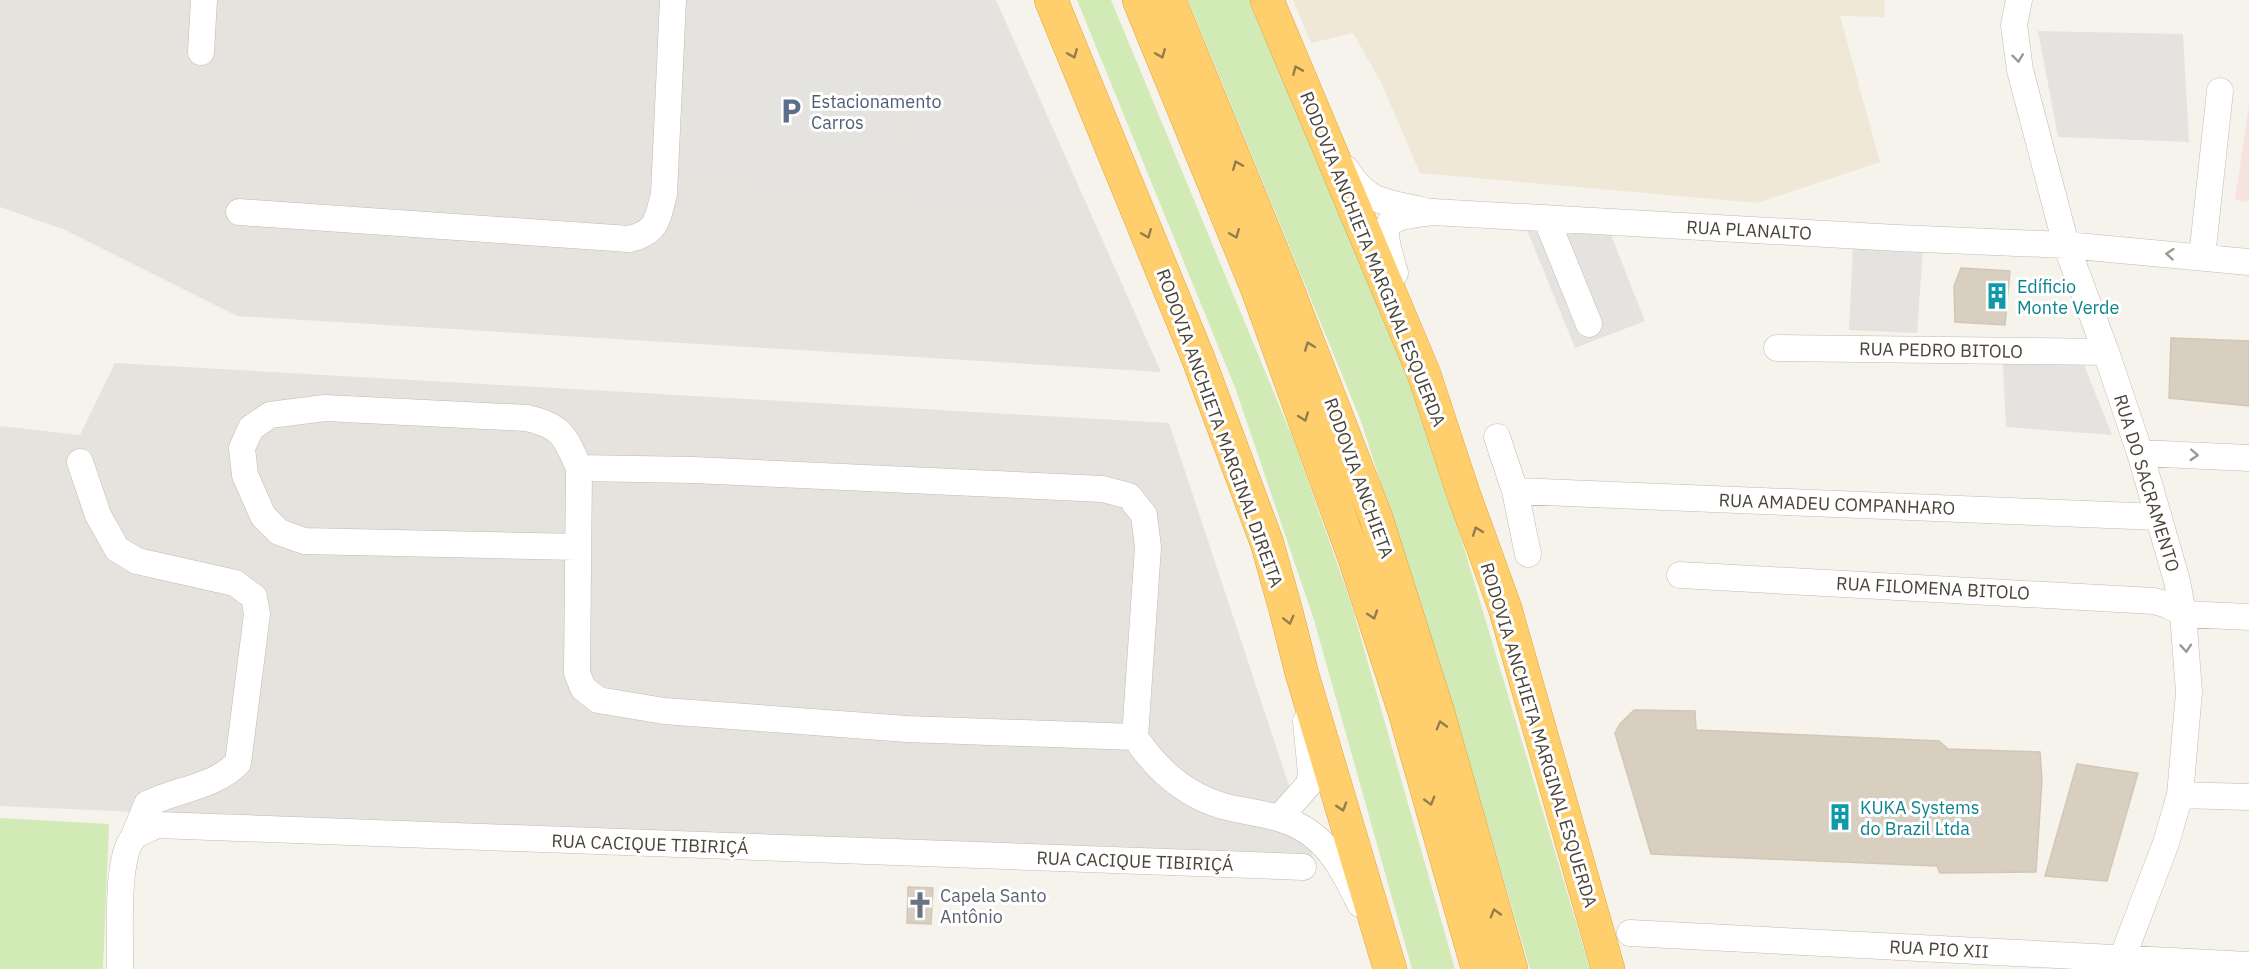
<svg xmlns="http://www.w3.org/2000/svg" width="2249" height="969" font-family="'IBM Plex Sans',sans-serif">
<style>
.industrial{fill:#e6e2dd}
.education{fill:#efe8d6}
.medical{fill:#f6e3e0}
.green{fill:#d2eab5}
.parking{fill:#e5e3e0}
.building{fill:#d8cfc1;stroke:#d3c7b4;stroke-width:1.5}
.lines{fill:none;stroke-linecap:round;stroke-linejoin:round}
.minor-casing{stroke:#c2bbae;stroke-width:27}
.highway-casing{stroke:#e0a43c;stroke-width:34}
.minor{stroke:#fff;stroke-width:26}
.highway{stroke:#ffcf6e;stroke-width:33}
.oneway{stroke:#937c4e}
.oneway2{stroke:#9c9892}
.labels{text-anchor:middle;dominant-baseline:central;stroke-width:6;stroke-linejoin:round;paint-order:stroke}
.service-label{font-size:18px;fill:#4e5e75;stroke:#fff;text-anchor:start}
.street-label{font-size:18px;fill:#4b4439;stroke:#fff}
.culture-label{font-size:18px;fill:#0d838f;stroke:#fff;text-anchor:start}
.worship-label{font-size:18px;fill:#5b616d;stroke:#fff;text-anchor:start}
</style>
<rect width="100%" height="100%" fill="#f6f3ec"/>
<!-- industrial -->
<path class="industrial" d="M0 0H996L1161 372 237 316 65 230 0 207Z
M115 363 1169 423 1315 864 0 806V426L80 435Z"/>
<!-- education -->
<path class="education" d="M1293 0H1885L1884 17 1840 16 1880 162 1757 203 1420 173 1381 82 1353 33 1311 43Z"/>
<!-- medical -->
<path class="medical" d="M2249 105V202L2235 200Z"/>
<!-- green -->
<path class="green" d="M1077 0H1111L1294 441 1351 603 1455 969H1412L1314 620 1236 390Z
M1188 0H1252L1386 320 1432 441 1590 969H1530L1470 765 1361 421Z
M0 818 109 824 103 969H0Z"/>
<!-- parking -->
<path class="parking" d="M690 0H870L899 82 887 192 682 177Z
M877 0H986L1062 172 1027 170 1039 212 902 200 909 83Z
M2038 31 2183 34 2189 142 2058 137Z
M1527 230 1611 235 1645 321 1575 348Z
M1853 243 1923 249 1917 333 1849 330Z
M2003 363 2084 365 2112 435 2006 427Z"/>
<!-- building -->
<path class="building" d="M1961 268 2010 271 2005 325 1955 322 1954 286Z
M2171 338 2249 341V406L2169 398Z
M1634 710 1695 711 1696 730 1939 741 1948 749 2040 752 2042 780 2036 872 1940 873 1937 866 1651 854 1615 733 1620 724Z
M2077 764 2138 773 2107 881 2045 876Z
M908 887 933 888 931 924 907 923Z"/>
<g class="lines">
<defs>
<path id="minor" d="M2019 0 2014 25 2020 70 2066 245 2106 352 2140 453 2177 581 2183 614 2189 692 2180 795 2166 843 2118 969
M201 52 204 0
M1346 169C1368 204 1384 201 1421 210
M239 212 629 239C658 232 657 220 664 194L673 0
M1546 218 1589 324
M2202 257 2220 91
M1395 273C1380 223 1379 218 1433 212L1897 238 2066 245 2249 262
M1777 348 2106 352
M1497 437 1515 491 1528 554
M2140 453 2249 458
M80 462 98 515 117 549 137 561 235 583 254 597 257 614 238 763C213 788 177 789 147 804L134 836
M579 468 693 470 1103 489 1129 496 1144 515 1148 547 1135 737C1156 769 1185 795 1223 806 1253 814 1284 814 1310 833 1334 850 1347 878 1360 904
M1515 491 2159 517
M577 547 304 541 279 532 263 516 245 475 242 448 251 428 270 415 325 408 527 418C562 426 565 436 579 468L577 673 583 688 598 700 664 711 907 729 1135 737
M1680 575 2154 601 2168 605 2183 614 2249 617
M2180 795 2249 797
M1280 817 1309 784 1311 774 1306 721
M1630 933 2249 965
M120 969C121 939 115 861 133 838 138 832 150 829 157 825L1303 867"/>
<path id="highway" d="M1051 0 1198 358 1267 543 1286 611 1302 674 1390 969
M1139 0 1257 288 1355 559 1405 713 1478 969
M1169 0 1283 278 1376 518 1438 713 1511 969
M1267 0 1424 374 1464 495 1505 608 1608 969"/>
</defs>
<!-- minor casing -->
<use href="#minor" class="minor-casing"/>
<!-- highway casing -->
<use href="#highway" class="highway-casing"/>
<!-- minor -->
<use href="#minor" class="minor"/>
<!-- highway -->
<use href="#highway" class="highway"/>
</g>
<!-- one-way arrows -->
<defs><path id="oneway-chevron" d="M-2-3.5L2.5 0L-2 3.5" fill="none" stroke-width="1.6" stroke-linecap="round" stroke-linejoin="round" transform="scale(1.5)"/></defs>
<g class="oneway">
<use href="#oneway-chevron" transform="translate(1073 54) rotate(68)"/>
<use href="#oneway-chevron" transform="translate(1161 54) rotate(68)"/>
<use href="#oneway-chevron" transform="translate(1297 70) rotate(-113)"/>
<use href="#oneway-chevron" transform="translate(1237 165) rotate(-112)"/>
<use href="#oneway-chevron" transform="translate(1147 234) rotate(68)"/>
<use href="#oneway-chevron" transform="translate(1235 234) rotate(68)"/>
<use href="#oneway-chevron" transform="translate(1309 346) rotate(-111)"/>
<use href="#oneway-chevron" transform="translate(1304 417) rotate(70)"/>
<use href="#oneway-chevron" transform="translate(1477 531) rotate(-110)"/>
<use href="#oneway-chevron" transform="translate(1373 615) rotate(72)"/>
<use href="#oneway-chevron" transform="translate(1289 620) rotate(76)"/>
<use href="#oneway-chevron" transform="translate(1441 725) rotate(-106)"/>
<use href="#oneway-chevron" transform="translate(1430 801) rotate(74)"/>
<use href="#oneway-chevron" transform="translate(1342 807) rotate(73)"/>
<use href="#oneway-chevron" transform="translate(1495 913) rotate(-106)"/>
</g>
<g class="oneway2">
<use href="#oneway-chevron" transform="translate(2018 58) rotate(83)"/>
<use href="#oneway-chevron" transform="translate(2170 254) rotate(-175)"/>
<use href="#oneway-chevron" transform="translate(2194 455) rotate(3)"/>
<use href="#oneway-chevron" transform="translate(2186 648) rotate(86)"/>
</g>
<!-- icons -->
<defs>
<symbol id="parking-bare" viewBox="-9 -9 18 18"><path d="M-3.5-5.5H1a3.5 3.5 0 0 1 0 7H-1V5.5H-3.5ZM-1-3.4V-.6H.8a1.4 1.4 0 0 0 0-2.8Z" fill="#5c6f8a" stroke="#fff" stroke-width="2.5" paint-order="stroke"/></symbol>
<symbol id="building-bare" viewBox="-9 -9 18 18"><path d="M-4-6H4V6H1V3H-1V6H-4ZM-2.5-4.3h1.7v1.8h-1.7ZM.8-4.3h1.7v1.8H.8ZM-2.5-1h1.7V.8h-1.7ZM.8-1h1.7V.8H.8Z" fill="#0f9aa8" stroke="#fff" stroke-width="2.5" paint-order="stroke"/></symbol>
<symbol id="church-bare" viewBox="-9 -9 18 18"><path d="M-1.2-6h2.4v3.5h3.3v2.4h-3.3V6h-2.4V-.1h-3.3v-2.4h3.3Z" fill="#6b7280" stroke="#fff" stroke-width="2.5" paint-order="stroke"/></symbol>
</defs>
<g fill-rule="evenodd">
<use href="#parking-bare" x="772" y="92" width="38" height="38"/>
<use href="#building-bare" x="1978" y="277" width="38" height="38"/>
<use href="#building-bare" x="1821" y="798" width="38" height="38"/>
<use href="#church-bare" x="901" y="886" width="38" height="38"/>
</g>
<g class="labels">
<!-- service labels -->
<g class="service-label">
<text x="811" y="101">Estacionamento<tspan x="811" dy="21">Carros</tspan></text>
</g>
<!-- street labels -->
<g class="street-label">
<text transform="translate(1749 230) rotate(3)">RUA PLANALTO</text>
<text transform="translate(1373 259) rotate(68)">RODOVIA ANCHIETA MARGINAL ESQUERDA</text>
<text transform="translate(1941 350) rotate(1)">RUA PEDRO BITOLO</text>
<text transform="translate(1220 428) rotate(70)">RODOVIA ANCHIETA MARGINAL DIREITA</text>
<text transform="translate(1359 478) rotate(70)">RODOVIA ANCHIETA</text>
<text transform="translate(2147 483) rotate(73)">RUA DO SACRAMENTO</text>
<text transform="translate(1837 504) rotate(2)">RUA AMADEU COMPANHARO</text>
<text transform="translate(1933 588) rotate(3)">RUA FILOMENA BITOLO</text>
<text transform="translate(1539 735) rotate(73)">RODOVIA ANCHIETA MARGINAL ESQUERDA</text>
<text transform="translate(650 844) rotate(2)">RUA CACIQUE TIBIRIÇÁ</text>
<text transform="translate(1135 861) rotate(2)">RUA CACIQUE TIBIRIÇÁ</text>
<text transform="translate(1939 949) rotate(3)">RUA PIO XII</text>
</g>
<!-- culture labels -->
<g class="culture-label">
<text x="2017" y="286">Edíficio<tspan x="2017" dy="21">Monte Verde</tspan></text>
<text x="1860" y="807">KUKA Systems<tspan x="1860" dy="21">do Brazil Ltda</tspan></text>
</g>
<!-- worship labels -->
<g class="worship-label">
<text x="940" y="895">Capela Santo<tspan x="940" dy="21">Antônio</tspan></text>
</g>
</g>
</svg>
